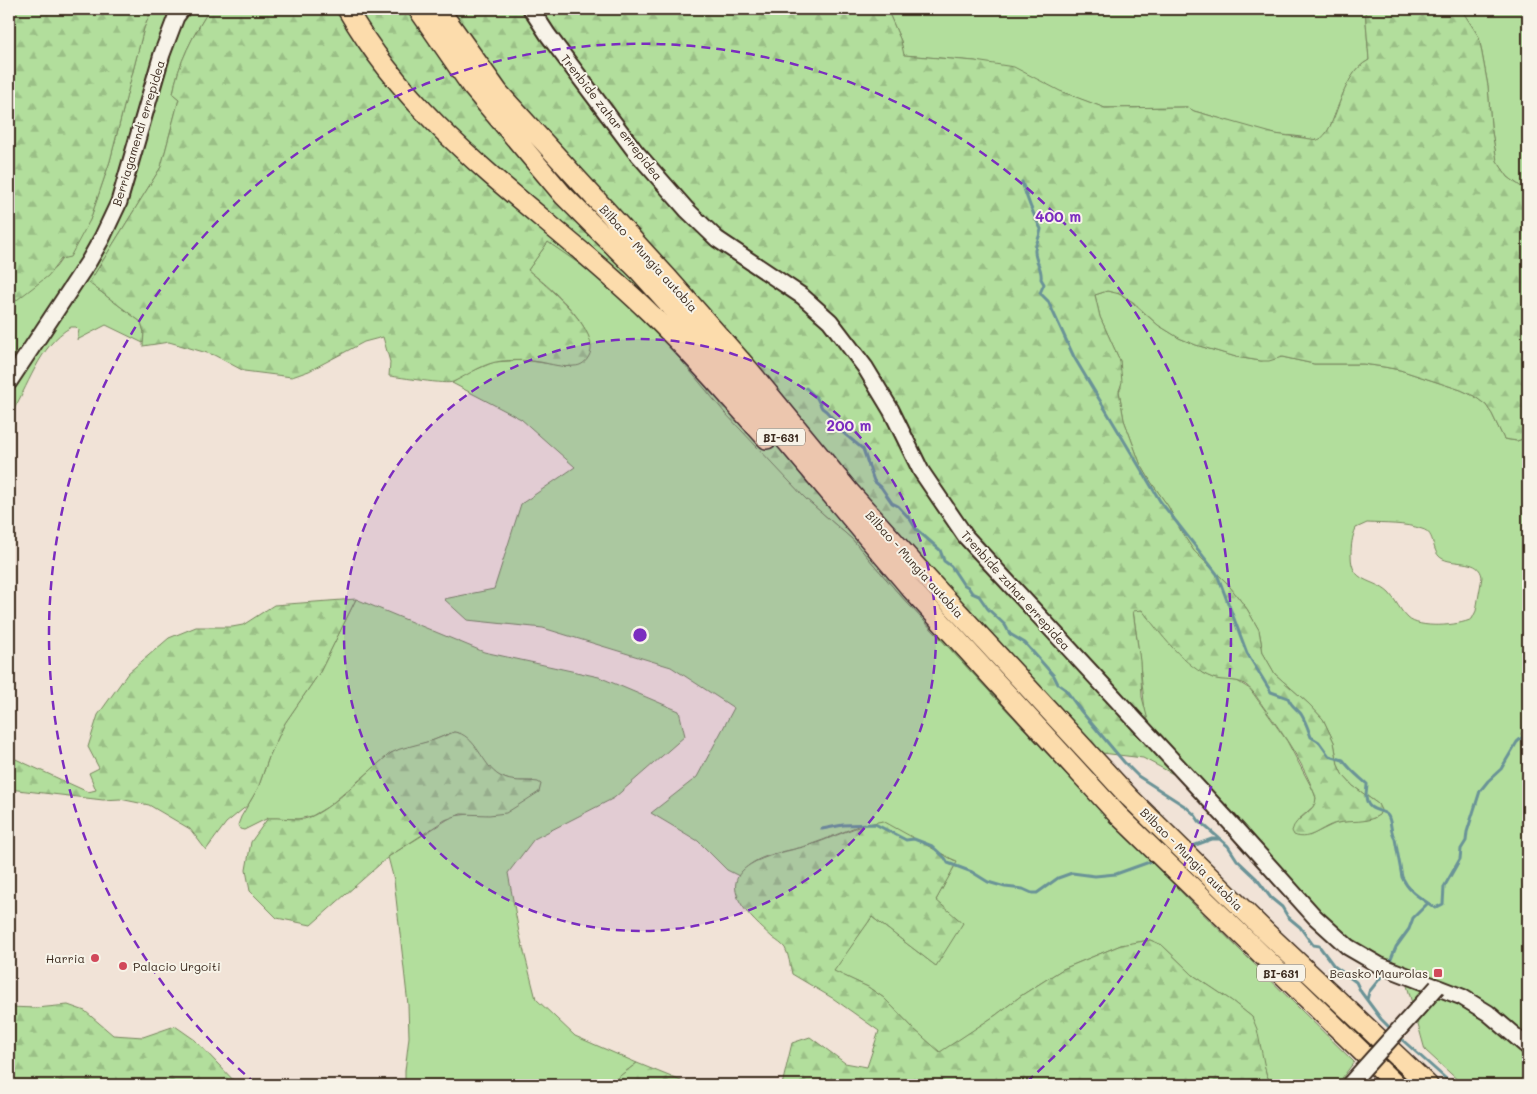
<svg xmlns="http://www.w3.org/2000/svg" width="1537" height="1094" font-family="Mali,sans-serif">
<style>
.green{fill:#b2de9c;stroke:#76845d;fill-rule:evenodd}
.forest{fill:url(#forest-firs);stroke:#76845d}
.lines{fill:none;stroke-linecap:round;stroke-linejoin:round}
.stream{stroke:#6a9397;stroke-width:3}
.secondary-casing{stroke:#3b2a1e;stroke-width:19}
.highway-casing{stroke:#3b2a1e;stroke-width:22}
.secondary{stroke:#f7f3e8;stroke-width:15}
.highway{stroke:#fcdcac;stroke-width:19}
.secondary-bridge-casing{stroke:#3b2a1e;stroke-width:19;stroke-linecap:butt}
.secondary-bridge{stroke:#f7f3e8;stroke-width:15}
.ring{fill:none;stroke:#7b2cbf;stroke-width:2.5;stroke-dasharray:9 6}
.poi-dot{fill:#d1495b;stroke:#f7f3e8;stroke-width:2}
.labels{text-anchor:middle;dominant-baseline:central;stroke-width:4;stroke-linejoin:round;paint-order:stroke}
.shield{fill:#f7f3e8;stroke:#73665b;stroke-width:1}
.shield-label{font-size:11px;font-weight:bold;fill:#3b2a1e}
.street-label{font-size:12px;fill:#3b2a1e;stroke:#f7f3e8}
.poi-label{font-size:12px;fill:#3b2a1e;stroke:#f7f3e8;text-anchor:end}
.centre{fill:#7b2cbf;stroke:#f7f3e8;stroke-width:2.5}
.ring-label{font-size:15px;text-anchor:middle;font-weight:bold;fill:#7b2cbf;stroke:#f7f3e8;stroke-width:4;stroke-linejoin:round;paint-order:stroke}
</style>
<defs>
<pattern id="forest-firs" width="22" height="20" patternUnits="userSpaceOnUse" patternTransform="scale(1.25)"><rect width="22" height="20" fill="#b2de9c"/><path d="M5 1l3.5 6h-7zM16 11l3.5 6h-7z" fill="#9abf86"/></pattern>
</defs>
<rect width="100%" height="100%" fill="#f1e3d7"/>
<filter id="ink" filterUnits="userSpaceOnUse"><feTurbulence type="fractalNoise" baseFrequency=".02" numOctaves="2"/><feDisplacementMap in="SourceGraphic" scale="10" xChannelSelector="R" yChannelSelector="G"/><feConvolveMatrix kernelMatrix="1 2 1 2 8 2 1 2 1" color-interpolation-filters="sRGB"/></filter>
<g filter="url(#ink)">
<!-- green -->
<path class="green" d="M152 9H210C193 35 178 63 173 94L179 99 161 167 89 283 141 322 144 332 143 343 106 325 77 340 79 330 76 327H71C38 346 29 387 9 417V306L56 267 90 220 110 161 144 28Z
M887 9H1365L1369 60C1340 74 1335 134 1320 140 1314 141 1307 138 1301 137 1292 135 1283 136 1275 134 1247 129 1221 118 1194 111L1187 107 1105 108 975 61 903 55 901 41Z
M1461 9H1527L1528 10V192L1508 177 1497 161 1491 126 1488 86 1479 37Z
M548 242 622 292 805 498 852 539 899 594 1066 774 1186 897 1354 1062 1337 1085H1271L1266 1073 1252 1017 1232 1001 1193 975 1162 945 1150 940 1121 945 1063 969 1022 995 996 1015 940 1053 915 1030 884 998 868 987 833 971 872 917 936 966V900L957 861 863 824C845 831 827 839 809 845 785 853 754 853 739 876L727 870 698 841 651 813 697 777 734 708 671 667 543 628 467 620 444 599 494 589 521 504 575 467 521 419 452 383 468 373 494 362 524 360 564 366 590 352C595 324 548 286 528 270Z
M1107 291 1115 292 1127 298 1158 325 1179 338 1196 345 1236 357 1261 361 1282 357 1314 364H1363L1384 367 1400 370 1461 390 1474 396 1486 405 1492 414 1504 439 1517 441 1528 437V712L1521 734 1525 743 1528 745V1085H1463L1425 1050 1403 971 1315 921 1273 882 1209 808 1148 747 1149 744C1143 699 1140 655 1133 610H1142L1167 641 1202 673 1213 678 1237 681 1250 689 1287 741 1314 792 1316 798V804L1298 820 1309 836 1336 823 1374 818 1380 813 1378 804 1353 786 1342 774 1338 765 1334 742 1323 719 1309 704 1275 674 1263 653 1259 630 1247 609 1227 583 1194 551 1182 533 1168 506 1151 482 1140 463 1124 420 1119 391 1121 388 1120 361 1100 317 1095 295ZM1367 523C1385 524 1405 523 1422 529 1437 533 1430 553 1443 559 1455 565 1480 559 1482 577L1476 611 1472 619C1458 626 1419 629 1408 618 1400 611 1396 600 1389 593 1373 578 1351 584 1351 555 1351 546 1352 537 1356 528Z
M356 599 484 652 599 677 679 711 685 736 614 798 534 839 508 873 519 932 536 999 575 1036 637 1063 608 1085H405V1071L409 1037 408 1005 394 880 388 857 453 816 469 814 533 781H512L499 776 488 767 473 745 454 732 434 740 391 753 329 806 312 816 298 819 268 818 244 830 240 829 238 825 241 817 258 788 269 757 285 723 320 672Z"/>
<!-- forest -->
<path class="forest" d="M9 9H152L144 28 110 161 90 220 70 257 61 259 48 276 9 306Z
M210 9H887L901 41 904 55 975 61 1014 67 1060 91 1105 108 1187 107 1194 111 1275 134 1318 140C1338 132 1338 76 1369 60L1365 9H1461L1479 37 1488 86 1491 126 1497 161 1508 177 1528 192V437L1517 441 1504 439 1492 414 1486 405 1474 396 1461 390 1400 370 1384 367 1363 364H1314L1282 357 1269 361H1261L1236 357 1196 345 1179 338 1158 325 1133 302 1120 294 1107 291 1095 295 1100 317 1120 361 1122 382 1119 391 1124 420 1140 463 1151 482 1168 506 1182 533 1194 551 1227 583 1247 609 1259 630 1263 653 1275 674 1309 704 1323 719 1334 742 1338 765 1342 774 1353 786 1378 804 1381 810 1379 815C1366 824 1352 820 1337 823 1322 826 1310 842 1294 835L1292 831C1295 816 1316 813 1316 798 1305 766 1285 736 1265 709 1259 701 1254 691 1246 685 1236 678 1223 682 1213 678 1185 668 1159 632 1142 610L1133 611 1140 661 1142 697 1150 728 1148 747 1175 775 1143 758 1102 753 1066 774 899 594 852 539 805 498 725 413 631 300 548 242 528 270C544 284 603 331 589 356 586 362 581 366 574 366 563 368 551 364 540 362 528 360 515 360 502 361 483 363 470 374 453 382 446 385 400 377 389 376L390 362 383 337 364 342 309 371 292 377 244 371 214 355 169 342 143 346 144 332 141 322 89 283 161 167 179 99 173 94C178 63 193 35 210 9Z
M356 599 320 672 285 723 269 757 258 788 248 805 226 823 206 850 190 829 149 805 120 799 103 800 9 789V756L88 792 96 790 89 773 99 768 88 747 98 715 128 673 169 638 196 627H232L243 625 274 605Z
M454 732C476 734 482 766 500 776 512 783 525 780 538 782L541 784 539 792 506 813 489 815 461 814 445 820 388 857 311 925 277 918 250 891 246 870 251 842 268 818C280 817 292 820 304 819 328 814 370 769 391 753L400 749 434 740Z
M883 821 957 862 936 900 963 923 936 966 872 917 834 971 868 987 884 998 915 1030 940 1052 996 1015 1022 995 1063 969 1121 945 1150 940 1162 945 1193 975 1232 1001 1252 1017 1257 1029 1266 1073 1271 1085H782L792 1043 810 1037 845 1063 867 1067 879 1031 834 999 792 974C790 966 789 955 785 948 782 944 777 941 773 938 761 927 748 916 740 902 718 861 783 853 807 846 834 838 855 825 883 821Z
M68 1005 85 1011 113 1035 143 1037 175 1026 195 1040 238 1085H9V1007L36 1008Z
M637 1063 691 1085H608Z"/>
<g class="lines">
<!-- stream -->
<path class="stream" d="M1022 182C1027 199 1033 214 1041 229 1040 236 1036 243 1035 250 1034 261 1043 268 1041 279L1044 284 1040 293 1048 301 1074 357 1160 501 1217 574 1247 653 1271 692 1288 698C1291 706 1296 708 1301 714 1306 722 1308 729 1311 737L1319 742 1329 756 1343 760C1351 771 1357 775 1367 784 1367 788 1366 792 1366 796 1367 814 1383 808 1388 816 1392 823 1390 832 1395 839L1402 877C1410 894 1422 898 1435 908L1443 904 1444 887 1460 859 1461 849 1466 841 1467 832 1480 791 1488 781 1501 769 1517 742 1524 736 1528 730
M806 388 817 398 822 408 826 411 837 423 841 431 863 449 874 481 881 487 892 503 898 506 910 519 916 529 940 550 944 561 951 566 963 584 968 587 972 593 979 596 988 609 1005 625 1010 634 1025 643 1054 676 1058 684 1065 689 1081 711 1124 762 1138 776 1186 807 1195 815 1199 821 1228 846 1237 860 1256 878 1271 898 1282 907 1288 917 1300 927 1313 945 1319 946 1334 966 1356 982 1361 992 1381 1019 1393 1031
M822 829 843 825 875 824 906 840 914 839 932 846 945 858 948 863 972 872 988 882 1005 887 1023 889 1032 893H1037L1058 878 1072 873 1095 876 1116 874 1155 860
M1190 847 1212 839H1219
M1389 964 1396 947 1409 929 1413 918 1428 903
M1367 1000 1369 992 1385 972
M1399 1037 1453 1085"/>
<defs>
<path id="secondary" d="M531 9 548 35 635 151 687 210 717 239 802 296 830 321 865 367 891 410 921 471 966 537 1236 829 1315 917 1348 947 1379 965 1462 997 1488 1013 1528 1047
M9 382 89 261 102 238 119 202 162 54 176 17 182 9"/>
<path id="highway" d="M347 9C422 140 544 210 649 312 691 352 728 396 767 439
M418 9 472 87 563 195 638 270 700 339 911 589 1117 814 1396 1085
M439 9 499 93 667 277 750 371 848 490 926 577 1130 798 1267 933 1428 1085"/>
</defs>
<!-- secondary casing -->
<use href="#secondary" class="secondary-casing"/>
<!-- highway casing -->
<use href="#highway" class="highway-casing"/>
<!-- secondary -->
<use href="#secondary" class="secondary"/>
<!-- highway -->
<use href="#highway" class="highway"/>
<defs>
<path id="secondary-bridge" d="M1349 1085 1437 987"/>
</defs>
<!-- secondary-bridge casing -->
<use href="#secondary-bridge" class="secondary-bridge-casing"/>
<!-- secondary-bridge -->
<use href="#secondary-bridge" class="secondary-bridge"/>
</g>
</g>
<!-- distance rings -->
<circle cx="640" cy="635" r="296" fill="#7b2cbf" fill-opacity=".12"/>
<g class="ring">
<circle cx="640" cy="635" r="296"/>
<path d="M256 1084A591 591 0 1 1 1024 1084"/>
</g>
<!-- markers -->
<g class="poi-dot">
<circle cx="95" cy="958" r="5"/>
<circle cx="123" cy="966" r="5"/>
<rect x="1433" y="968" width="10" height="10" rx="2.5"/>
</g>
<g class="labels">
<!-- shield labels -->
<g class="shield">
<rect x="757" y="428.5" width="48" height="17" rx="4"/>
<rect x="1257" y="964.5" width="48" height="17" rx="4"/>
</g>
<g class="shield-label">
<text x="781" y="437">BI-631</text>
<text x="1281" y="973">BI-631</text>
</g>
<!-- street labels -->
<g class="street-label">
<text transform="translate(612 117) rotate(52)">Trenbide zahar errepidea</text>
<text transform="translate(138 133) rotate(-73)">Berriagamendi errepidea</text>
<text transform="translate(649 258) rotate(48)">Bilbao - Mungia autobia</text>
<text transform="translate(915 564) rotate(48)">Bilbao - Mungia autobia</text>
<text transform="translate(1016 590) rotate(48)">Trenbide zahar errepidea</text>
<text transform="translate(1192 859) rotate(45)">Bilbao - Mungia autobia</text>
</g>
<!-- poi labels -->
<g class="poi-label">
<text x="85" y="958">Harria</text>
<text x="133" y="966" text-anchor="start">Palacio Urgoiti</text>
<text x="1428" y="973">Beasko Maurolas</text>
</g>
</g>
<circle cx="640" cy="635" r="8" class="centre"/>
<g class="ring-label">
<text x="1058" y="222">400 m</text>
<text x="849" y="431">200 m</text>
</g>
<!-- margin -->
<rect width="1537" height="1094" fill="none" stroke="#f7f3e8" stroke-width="30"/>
<rect x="15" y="15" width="1507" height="1064" fill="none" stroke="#3b2a1e" stroke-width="2" filter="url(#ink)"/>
</svg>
